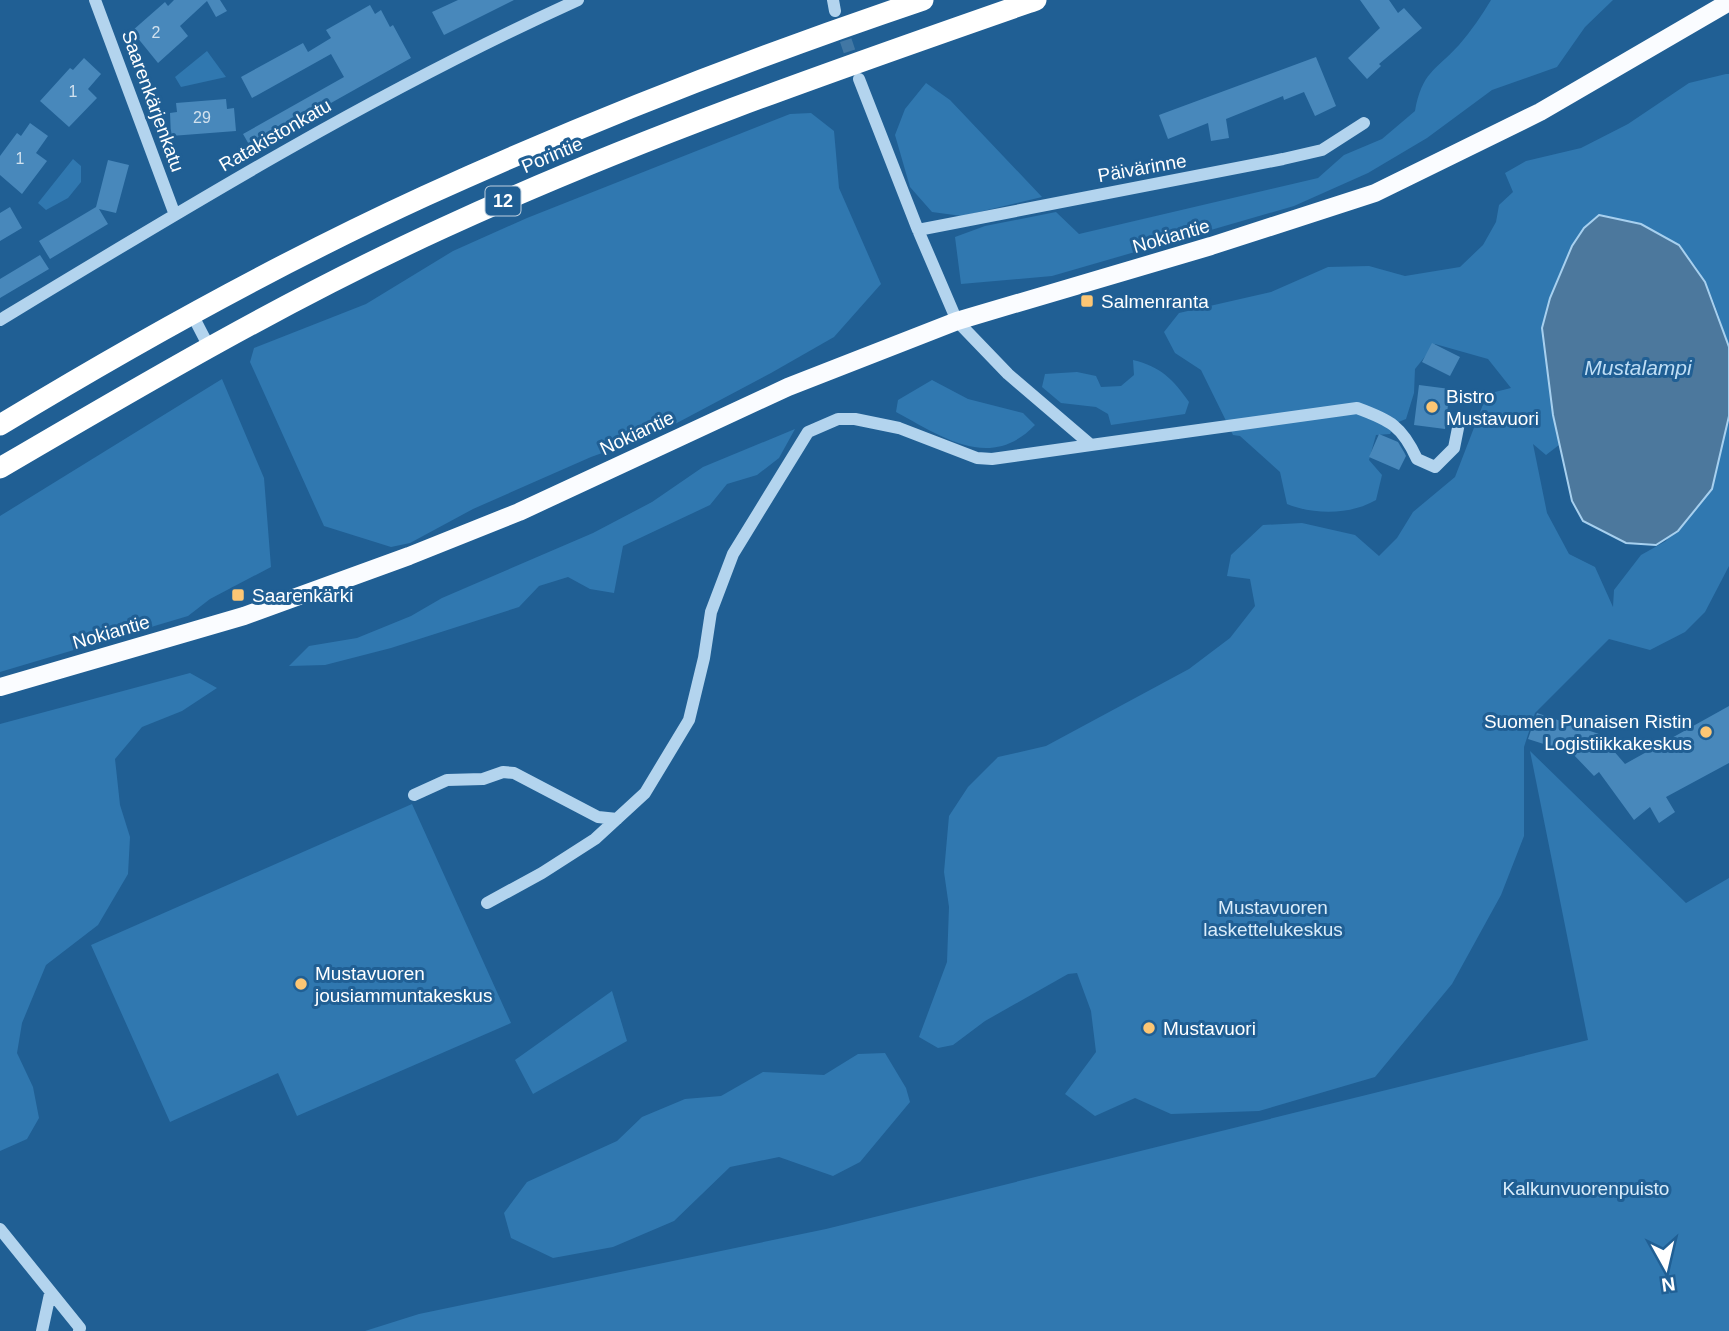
<svg xmlns="http://www.w3.org/2000/svg" width="1729" height="1331" font-family="Helvetica,sans-serif">
<style>
.green{fill:#3078b0}
.water{fill:#4c789d;stroke:#a7d0ef;stroke-width:2}
.building{fill:#4888bb}
.lines{fill:none;stroke-linecap:round;stroke-linejoin:round}
.minor-tunnel{stroke:#4177a4;stroke-width:12;stroke-dasharray:12 6;stroke-linecap:butt}
.minor{stroke:#b3d4ee;stroke-width:12}
.major{stroke:#fafcff;stroke-width:18}
.highway{stroke:#fff;stroke-width:21}
.poi-dot{fill:#fcc674;stroke:#205f94;stroke-width:2.5}
.labels{text-anchor:middle;dominant-baseline:central;stroke-width:6;stroke-linejoin:round;paint-order:stroke}
.number-label{font-size:16px;fill:#d1e1ee}
.shield{fill:#205f94;stroke:#bccfdf;stroke-width:2}
.shield-label{font-size:18px;font-weight:bold;fill:#fff}
.street-label{font-size:19px;fill:#fff;stroke:#205f94}
.poi-label{font-size:19px;fill:#fff;stroke:#205f94;text-anchor:start}
.park-label{font-size:19px;fill:#d9ecfa;stroke:#205f94}
.water-label{font-size:21px;font-style:italic;fill:#bfdef5;stroke:#205f94}
</style>
<rect width="100%" height="100%" fill="#205f94"/>
<!-- green -->
<path class="green" d="M1491 0H1613L1585 27 1557 67 1492 90 1427 138 1368 173 1294 206 1052 276 961 284 955 237 985 226 1056 212 1079 234 1318 178 1344 155 1382 139 1415 111C1422 72 1435 71 1459 45 1471 31 1482 15 1491 0Z
M207 51 226 77 181 87 175 77Z
M1726 74H1729V347C1722 335 1722 323 1717 311 1701 265 1683 245 1641 224L1572 246 1550 298 1542 328 1559 445 1546 455 1533 444 1547 513 1569 554 1595 567 1613 607 1614 590 1641 555 1666 541 1721 451 1729 416V566L1705 612 1685 632 1650 650 1609 639 1535 713 1524 747V836L1501 895 1452 984 1375 1077 1259 1111 1171 1114 1135 1098 1095 1116 1065 1094 1096 1052 1091 1011 1077 973 1068 974 985 1021 953 1045 938 1048 919 1037 947 962 949 907 944 872 949 816 968 787 998 757 1046 746 1189 669 1230 638 1255 606 1250 579 1227 576 1231 555 1263 525 1302 523 1355 535 1379 556 1397 538 1413 512 1455 477 1487 394 1511 388 1488 359 1435 344 1415 369 1414 393 1406 419 1396 423 1390 434 1376 435 1369 460 1382 475 1376 500C1350 515 1315 515 1287 504L1280 472 1240 436 1233 435 1201 370 1175 353 1164 332 1179 313 1271 292 1328 267 1369 266 1405 276 1460 267 1483 245 1496 222 1499 205 1513 192 1505 173 1526 161 1581 148 1628 124 1689 83Z
M926 83 950 100 1042 197 962 216 932 212 910 187 895 135 905 109Z
M811 113 834 131 839 188 881 284 834 337 771 373 658 433 591 457 473 509 410 543 391 547 324 526 250 362 254 348 366 304 453 251 527 218 790 114Z
M73 159 81 166V182L68 198 46 210 38 203Z
M1133 360C1161 367 1173 379 1189 402L1185 414 1111 425 1108 414 1096 407 1061 403 1042 387 1045 374 1077 372 1096 376 1101 387 1121 386 1134 375Z
M222 379 264 478 271 567 210 599 188 616 0 672V516Z
M932 380 968 399 1023 413 1035 425C990 472 941 436 896 412L898 400Z
M795 429 779 458 757 475 727 484 710 505 623 546 614 593 590 589 568 577 539 586 519 607 391 648 325 665 289 666 309 646 357 638 411 616 442 598 593 533 652 502 703 467Z
M190 673 217 688 182 711 142 727 115 759 120 805 130 837 128 874 98 925 46 965 22 1023 17 1053 33 1087 39 1118 27 1139 0 1151V724Z
M1530 751 1686 903 1729 878V1331H365L419 1314 826 1229 1588 1040Z
M412 804 511 1023 297 1116 278 1073 170 1122 91 945Z
M612 991 627 1041 533 1094 515 1060Z
M885 1053 906 1088 910 1102 860 1162 833 1176 779 1157 730 1167 674 1221 613 1247 553 1258 511 1238 504 1213 527 1182 617 1141 642 1117 685 1099 721 1096 763 1072 824 1075 858 1054Z"/>
<!-- water -->
<path class="water" d="M1599 215 1641 224 1679 245 1705 282 1729 347V416L1712 489 1678 531 1656 545 1626 543 1583 521 1572 501 1553 415 1542 328 1550 298 1572 246 1584 228Z"/>
<!-- building -->
<path class="building" d="M174 0H220L227 11 216 17 207 1 180 26 188 36 158 63 132 31 165 2 168 6Z
M458 0H514L444 35 432 12Z
M1360 0H1389L1398 13 1404 8 1422 28 1379 64 1381 66 1367 79 1348 58 1380 28Z
M370 5 375 14 381 10 390 27 393 25 411 58 251 148 243 134 344 77 331 54 252 98 241 77 303 43 308 52 331 38 326 30Z
M1316 57 1336 106 1315 116 1304 92 1284 100 1283 96 1226 119 1229 138 1211 141 1208 123 1168 139 1159 115Z
M84 58 101 74 88 89 97 98 69 127 40 101 70 68 73 70Z
M226 99 227 109 234 108 236 131 171 136 170 113 177 112 176 103Z
M30 123 48 136 36 153 47 161 22 194 0 175V156L17 133 21 136Z
M108 160 129 165 116 213 99 209 108 224 50 259 39 241 96 207Z
M10 207 22 228 0 241V213Z
M40 255 49 269 0 298V279Z
M1432 343 1460 357 1450 376 1422 362Z
M1419 385 1450 389 1445 429 1414 425Z
M1379 434 1398 442 1404 452 1406 456 1399 470 1369 457Z
M1729 706V763L1666 797 1675 812 1659 823 1650 807 1634 820 1599 772 1594 776 1572 753 1528 739 1537 713 1599 734 1625 764Z"/>
<g class="lines">
<!-- minor-tunnel -->
<path class="minor-tunnel" d="M840 23 855 68"/>
<!-- minor -->
<path class="minor" d="M95 0 175 215
M833 0 835 11
M859 79 918 230 957 321 1008 374 1091 445 1357 408C1390 420 1402 426 1417 459L1435 467 1454 448 1460 418
M918 230 1283 159 1322 150 1364 123
M192 314 209 347
M0 320C188 206 377 91 578 0
M414 795 447 780 483 779 503 772 514 773 598 817 617 819
M487 903 542 873 595 839 645 793 689 720 704 658 711 612 733 554 808 432 838 419H855L899 428 977 458 992 459 1091 445
M0 1229 80 1328 79 1331
M42 1331 50 1294"/>
<!-- major -->
<path class="major" d="M0 687 244 616 409 556 519 512 788 387 957 321 1211 246 1375 193 1540 112 1729 2"/>
<!-- highway -->
<path class="highway" d="M0 425C137 342 279 263 425 196 587 122 754 57 923 0
M0 468C145 383 290 298 443 228 636 139 835 70 1036 0"/>
</g>
<!-- markers -->
<g class="poi-dot">
<rect x="1080" y="294" width="14" height="14" rx="3.5"/>
<circle cx="1432" cy="407" r="7"/>
<rect x="231" y="588" width="14" height="14" rx="3.5"/>
<circle cx="1706" cy="732" r="7"/>
<circle cx="301" cy="984" r="7"/>
<circle cx="1149" cy="1028" r="7"/>
</g>
<g class="labels">
<!-- number labels -->
<g class="number-label">
<text x="156" y="32">2</text>
<text x="73" y="91">1</text>
<text x="202" y="117">29</text>
<text x="20" y="158">1</text>
</g>
<!-- shield labels -->
<rect class="shield" x="485.5" y="186.5" width="35" height="29" rx="5"/>
<g class="shield-label">
<text x="503" y="201">12</text>
</g>
<!-- street labels -->
<g class="street-label">
<text transform="translate(153 101) rotate(70)">Saarenkärjenkatu</text>
<text transform="translate(275 135) rotate(-30)">Ratakistonkatu</text>
<text transform="translate(552 155) rotate(-23)">Porintie</text>
<text transform="translate(1142 168) rotate(-10)">Päivärinne</text>
<text transform="translate(1171 236) rotate(-16)">Nokiantie</text>
<text transform="translate(637 433) rotate(-25)">Nokiantie</text>
<text transform="translate(111 632) rotate(-16)">Nokiantie</text>
</g>
<!-- poi labels -->
<g class="poi-label">
<text x="1101" y="301">Salmenranta</text>
<text x="1446" y="396">Bistro<tspan x="1446" dy="22">Mustavuori</tspan></text>
<text x="252" y="595">Saarenkärki</text>
<text x="1692" y="721" text-anchor="end">Suomen Punaisen Ristin<tspan x="1692" dy="22">Logistiikkakeskus</tspan></text>
<text x="315" y="973">Mustavuoren<tspan x="315" dy="22">jousiammuntakeskus</tspan></text>
<text x="1163" y="1028">Mustavuori</text>
</g>
<!-- park labels -->
<g class="park-label">
<text x="1273" y="907">Mustavuoren<tspan x="1273" dy="22">laskettelukeskus</tspan></text>
<text x="1586" y="1188">Kalkunvuorenpuisto</text>
</g>
<!-- water labels -->
<g class="water-label">
<text x="1638" y="367">Mustalampi</text>
</g>
</g>
<!-- north arrow -->
<g transform="translate(1666 1268) rotate(172)" stroke="#205f94" stroke-width="5" paint-order="stroke">
<path d="M0-5L12 26L0 18L-12 26Z" fill="#ffffff"/>
<text y="-10" font-size="19" font-weight="bold" text-anchor="middle" fill="#ffffff">N</text>
</g>
</svg>
